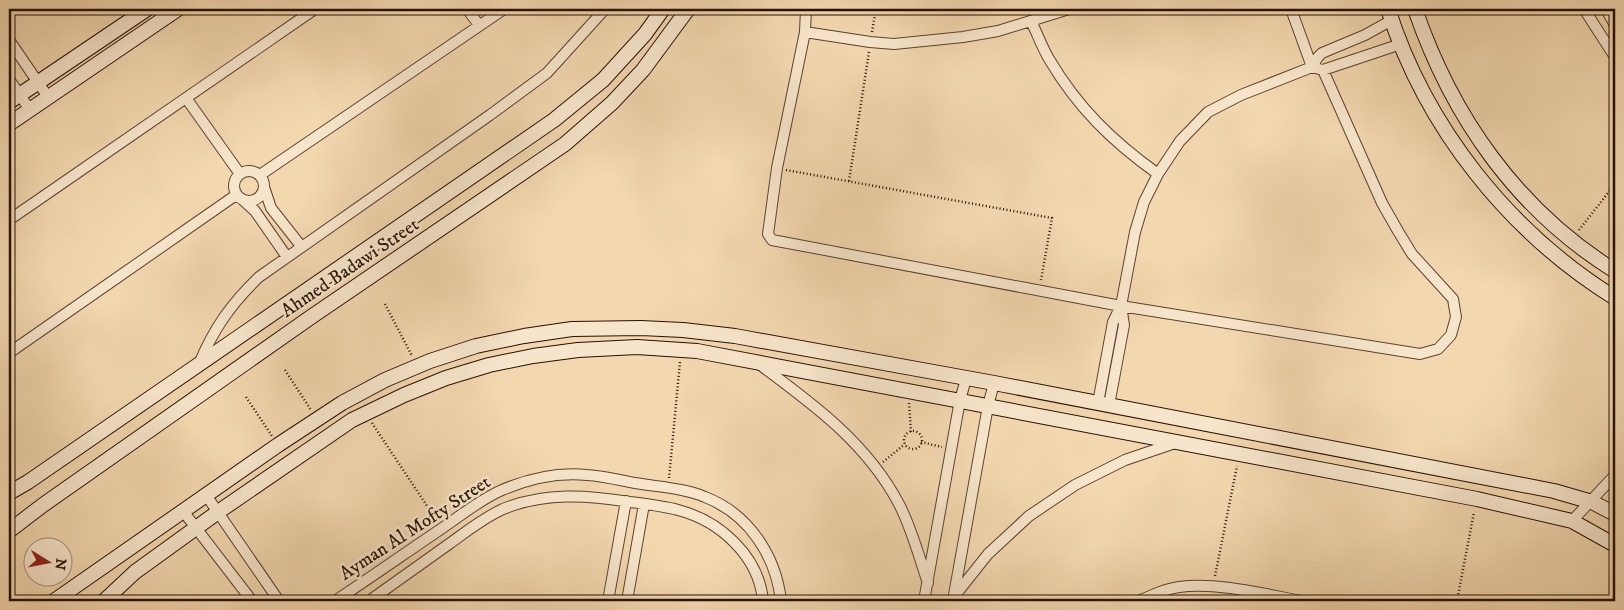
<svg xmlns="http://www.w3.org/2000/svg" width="1624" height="610" font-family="'IM FELL DW Pica',serif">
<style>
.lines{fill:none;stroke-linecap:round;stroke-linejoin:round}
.street-casing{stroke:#5a422f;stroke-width:12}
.secondary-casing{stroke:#271004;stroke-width:16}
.path{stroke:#271004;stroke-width:2.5;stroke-dasharray:1 2.5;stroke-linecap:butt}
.street{stroke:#f7e5cb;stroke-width:10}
.secondary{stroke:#f7e5cb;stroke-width:14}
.labels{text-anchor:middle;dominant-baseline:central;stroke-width:5;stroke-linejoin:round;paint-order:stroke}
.street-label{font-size:19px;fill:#271004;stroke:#f7e5cb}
</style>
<rect width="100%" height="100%" fill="#f3d7af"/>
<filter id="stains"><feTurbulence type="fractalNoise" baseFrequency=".004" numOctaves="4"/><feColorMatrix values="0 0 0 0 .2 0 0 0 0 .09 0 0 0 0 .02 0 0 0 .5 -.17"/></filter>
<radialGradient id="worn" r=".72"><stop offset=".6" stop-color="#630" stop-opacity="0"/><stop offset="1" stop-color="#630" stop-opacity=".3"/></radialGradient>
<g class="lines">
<defs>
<path id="street" d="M467 9 479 25
M806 9 805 32 777 168 768 234 772 240 1121 306 1420 354 1438 349 1451 335 1456 317 1453 299 1412 254 1398 231 1382 203 1323 70
M1584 9 1615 57
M1606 9 1615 25
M1392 20 1365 35 1322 53 1318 57 1312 67 1323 70 1401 44
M1031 21C1037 33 1042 47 1049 59 1078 108 1112 141 1158 174
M805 32 870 42 894 44 963 37 998 31 1069 9
M9 40 48 97
M9 79 30 110
M186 98 240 174
M234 186a15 15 0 1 1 30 0a15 15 0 1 1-30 0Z
M260 175 504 9
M264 187 271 208 301 246
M243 200 255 211 287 257
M9 220 315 9
M9 353 236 195
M199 364C214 328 231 304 259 277L490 115 547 73 605 9
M759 364C813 404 867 443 899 504 912 529 919 557 928 583
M1098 403 1113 322 1121 306
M1109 405 1124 325 1121 306 1135 232 1144 202 1158 174 1180 141 1208 112 1241 95 1312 67 1291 9
M206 495 279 601
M183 511 252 601
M1572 521 1615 475
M954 595 988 406 994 383
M953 598 988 554 1029 516 1075 485 1125 460 1175 443
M335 601C370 578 404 554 438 531 459 517 479 500 502 490 528 479 558 472 587 475 603 476 619 480 635 483 658 487 684 488 705 497 749 514 776 556 781 601
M369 601C396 582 422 563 449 544 466 532 483 518 503 509 545 492 586 495 630 502 646 504 663 506 678 510 720 521 759 556 763 601
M608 601 626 501
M627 601 644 504
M924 601 960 400 966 379
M1139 601C1152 595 1165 589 1179 587 1218 582 1263 594 1302 601"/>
<path id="secondary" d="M1388 9C1426 128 1509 232 1615 298
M1415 9C1452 117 1517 210 1615 271
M9 102 147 9
M9 124 178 9
M9 493 28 482 554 120 603 80 645 34 663 9
M9 531 43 505 311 317 565 144 612 103 643 70 688 9
M54 601 278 445 342 403 385 380 430 361 476 346 524 336 572 329 641 328 683 330 735 336 994 383 1554 491 1592 502 1615 514
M104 601 135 572 218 512 352 420 404 395 446 378 489 365 533 356 578 350 637 347 697 351 1477 499 1572 521 1615 545"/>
</defs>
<!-- street casing -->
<use href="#street" class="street-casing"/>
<!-- secondary casing -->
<use href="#secondary" class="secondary-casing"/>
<!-- path -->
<path class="path" d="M872 32 876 9
M786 170 1052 218 1041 280
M849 181 869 52
M1579 230 1615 184
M385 304 412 356
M285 370 311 410
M246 397 272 436
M909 403 911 432
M372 423 437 521
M904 440a9 9 0 1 1 18 0a9 9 0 1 1-18 0Z
M921 442 942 447
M883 462 905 444
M669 478 680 362
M1215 576 1237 466
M1457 601 1474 512"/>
<!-- street -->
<use href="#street" class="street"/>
<!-- secondary -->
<use href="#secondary" class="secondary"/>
</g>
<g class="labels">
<!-- street labels -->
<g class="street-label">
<text transform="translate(350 268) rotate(-34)">Ahmed Badawi Street</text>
<text transform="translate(415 528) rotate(-33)">Ayman Al Mofty Street</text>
</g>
</g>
<!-- margin -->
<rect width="1624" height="610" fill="none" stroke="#f3d7af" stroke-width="30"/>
<rect x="10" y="10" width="1604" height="590" fill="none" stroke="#271004" stroke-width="2.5"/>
<rect x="15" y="15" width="1594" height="580" fill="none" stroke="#271004"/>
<!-- north arrow -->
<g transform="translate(48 562) rotate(100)"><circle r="24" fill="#f7e5cb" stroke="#a4907b"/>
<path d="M0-4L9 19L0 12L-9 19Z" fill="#8f2418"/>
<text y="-8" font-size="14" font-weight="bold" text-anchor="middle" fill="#271004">N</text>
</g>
<rect width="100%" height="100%" filter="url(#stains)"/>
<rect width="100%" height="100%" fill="url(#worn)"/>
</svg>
